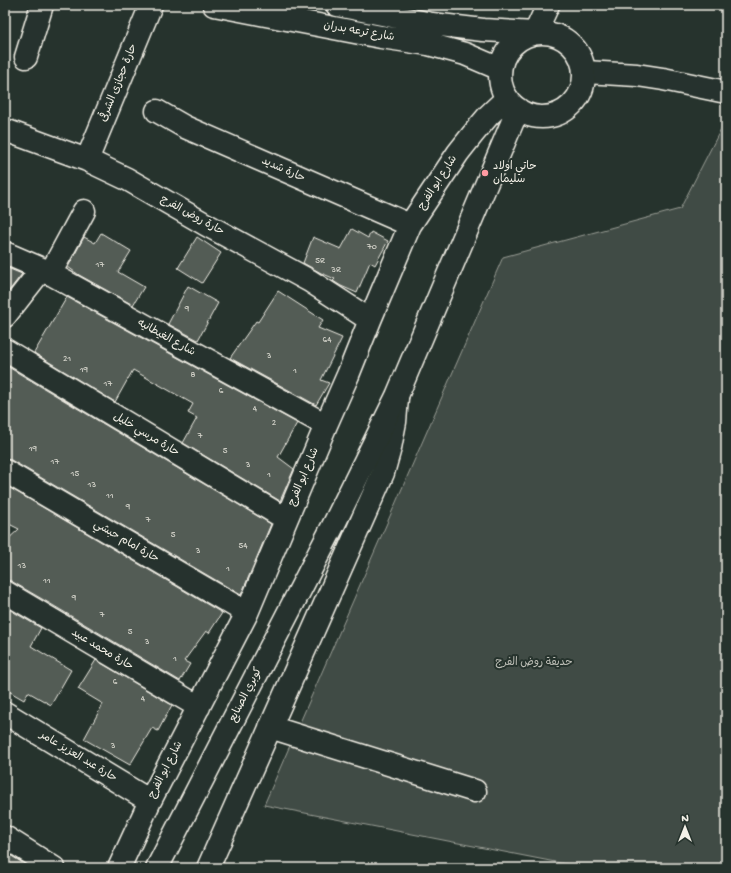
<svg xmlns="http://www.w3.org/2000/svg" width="731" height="873" font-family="'Gochi Hand','Playpen Sans Arabic',sans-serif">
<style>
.green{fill:#414b45;stroke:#9a9e96}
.building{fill:#525c55;stroke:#f4f1e8}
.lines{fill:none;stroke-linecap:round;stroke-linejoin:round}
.minor-casing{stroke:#f4f1e8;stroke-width:25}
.major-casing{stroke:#f4f1e8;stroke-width:25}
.minor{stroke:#26332d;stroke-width:22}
.major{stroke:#26332d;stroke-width:22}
.poi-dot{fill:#ff9aa2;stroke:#26332d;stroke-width:1.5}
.labels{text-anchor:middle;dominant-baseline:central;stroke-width:4;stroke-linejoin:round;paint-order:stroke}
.number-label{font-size:9px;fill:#ccccc3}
.street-label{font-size:11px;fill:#f4f1e8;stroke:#26332d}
.poi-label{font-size:11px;fill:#f4f1e8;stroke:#26332d;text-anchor:start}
.park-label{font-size:11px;fill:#bebfb7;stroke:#26332d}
</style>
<rect width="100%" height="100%" fill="#26332d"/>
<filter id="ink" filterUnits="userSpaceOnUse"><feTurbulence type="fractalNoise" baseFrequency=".025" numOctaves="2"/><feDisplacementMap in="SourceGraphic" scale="8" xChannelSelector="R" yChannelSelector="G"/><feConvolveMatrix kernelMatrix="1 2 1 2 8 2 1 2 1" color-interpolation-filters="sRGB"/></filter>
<g filter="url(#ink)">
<!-- green -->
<path class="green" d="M725 121 726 868H586L264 805 503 257 680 209Z"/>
<!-- building -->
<path class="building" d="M352 229 368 238 371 232 388 241 375 265 370 262 357 293 341 286 333 281 335 279 321 273 303 263 313 237 341 249Z
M101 233 131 251 118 272 144 287 133 305 79 275 68 267 84 237 95 243Z
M197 237 221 253 202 283 178 268Z
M5 267 22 274 5 296Z
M188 286 218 303 198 340 168 324Z
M278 291 323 320 318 328 342 338 321 380 329 383 316 405 230 358 256 321 258 322Z
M67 297 297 423 278 457 294 469 280 501 183 443 197 418 188 413 193 404 133 370 115 402 34 353Z
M5 365 271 524 241 595 11 460 5 459Z
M5 485 222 613 209 633 206 631 184 661 190 664 180 681 54 606 11 581 5 580V542L19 529 5 522Z
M5 607 41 628 31 646 71 670 51 705 28 692 24 700 5 689Z
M96 660 172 705 158 731 152 728 130 765 84 739 103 704 78 689Z
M5 852 31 868H5Z"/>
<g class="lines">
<defs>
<path id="minor" d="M26 57 42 5
M585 72 637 75 663 79 726 92
M157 111 185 127 410 225
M5 130 87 160 127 179 205 224 310 281 370 320
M87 160 151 5
M5 253 42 269 326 425
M50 274 84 211
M5 316 42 269
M5 350 286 519
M5 471 247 613
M5 592 199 707
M5 713 150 801
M270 727 475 791
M5 837 54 868
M119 868 150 801 247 613 326 425 348 375 370 320 410 225 458 153 473 134 489 115 507 98
M208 868 383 473 390 448 395 422 397 398"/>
<path id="major" d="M214 5 381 37 428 44 465 54 500 69
M337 5 432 24 483 30 535 33 548 5
M500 75a42 42 0 1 1 84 0a42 42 0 1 1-84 0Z
M157 868 335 522 397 396 518 109"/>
</defs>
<!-- minor casing -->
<use href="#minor" class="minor-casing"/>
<!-- major casing -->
<use href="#major" class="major-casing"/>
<!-- minor -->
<use href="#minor" class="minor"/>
<!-- major -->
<use href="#major" class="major"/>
</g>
</g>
<!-- markers -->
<circle class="poi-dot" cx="485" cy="173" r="4"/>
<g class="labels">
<!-- number labels -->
<g class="number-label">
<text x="372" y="247">70</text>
<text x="320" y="261">5R</text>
<text x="100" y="265">17</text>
<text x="336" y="270">3R</text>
<text x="187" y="309">9</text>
<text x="327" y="340">64</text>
<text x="269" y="356">3</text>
<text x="67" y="359">21</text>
<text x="84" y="370">19</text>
<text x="295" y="371">1</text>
<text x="193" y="375">8</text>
<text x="108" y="384">17</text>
<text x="221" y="391">6</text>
<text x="255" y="409">4</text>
<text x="274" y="423">2</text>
<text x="200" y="436">7</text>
<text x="33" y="449">19</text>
<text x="225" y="451">5</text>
<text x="55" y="462">17</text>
<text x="248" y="465">3</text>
<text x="75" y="474">15</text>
<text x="269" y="475">1</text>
<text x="92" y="485">13</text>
<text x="110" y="496">11</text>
<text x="128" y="507">9</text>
<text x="148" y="520">7</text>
<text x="173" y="535">5</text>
<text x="243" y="546">54</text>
<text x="198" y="551">3</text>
<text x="22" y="566">13</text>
<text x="228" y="569">1</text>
<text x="47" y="581">11</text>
<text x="74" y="598">9</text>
<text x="102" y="615">7</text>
<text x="130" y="632">5</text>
<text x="147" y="642">3</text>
<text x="175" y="659">1</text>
<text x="115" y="682">6</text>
<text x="143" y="699">4</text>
<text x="113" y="746">3</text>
</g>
<!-- street labels -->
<g class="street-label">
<text transform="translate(359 32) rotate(10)">شارع ترعه بدران</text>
<text transform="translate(119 83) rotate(-68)">حارة حجازى الشرقى</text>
<text transform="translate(283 170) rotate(24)">حارة شديد</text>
<text transform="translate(438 183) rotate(-57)">شارع ابو الفرج</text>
<text transform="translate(192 216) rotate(29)">حارة روض الفرج</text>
<text transform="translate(166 338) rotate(29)">شارع الغيطانيه</text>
<text transform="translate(146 435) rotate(31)">حارة مرسي خليل</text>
<text transform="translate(304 477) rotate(-67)">شارع ابو الفرج</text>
<text transform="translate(126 542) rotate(30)">حارة امام حبشي</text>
<text transform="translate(102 650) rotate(31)">حارة محمد عبيد</text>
<text transform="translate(246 695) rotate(-63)">كوبري الصنايع</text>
<text transform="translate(78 757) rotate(31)">حارة عبد العزيز عامر</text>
<text transform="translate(166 770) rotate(-63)">شارع ابو الفرج</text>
</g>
<!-- poi labels -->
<g class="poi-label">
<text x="493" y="167">حاتي اولاد<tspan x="493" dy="13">سليمان</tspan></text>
</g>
<!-- park labels -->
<g class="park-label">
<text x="534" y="663">حديقة روض الفرج</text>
</g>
</g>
<!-- margin -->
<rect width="731" height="873" fill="none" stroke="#26332d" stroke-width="20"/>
<rect x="10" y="10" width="711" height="853" fill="none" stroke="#f4f1e8" stroke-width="1.5" filter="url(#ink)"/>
<!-- north arrow -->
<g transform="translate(685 827)" stroke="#26332d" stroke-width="3" paint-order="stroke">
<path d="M0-3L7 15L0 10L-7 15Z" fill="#f4f1e8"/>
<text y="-6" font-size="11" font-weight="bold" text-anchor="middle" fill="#f4f1e8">N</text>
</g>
</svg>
